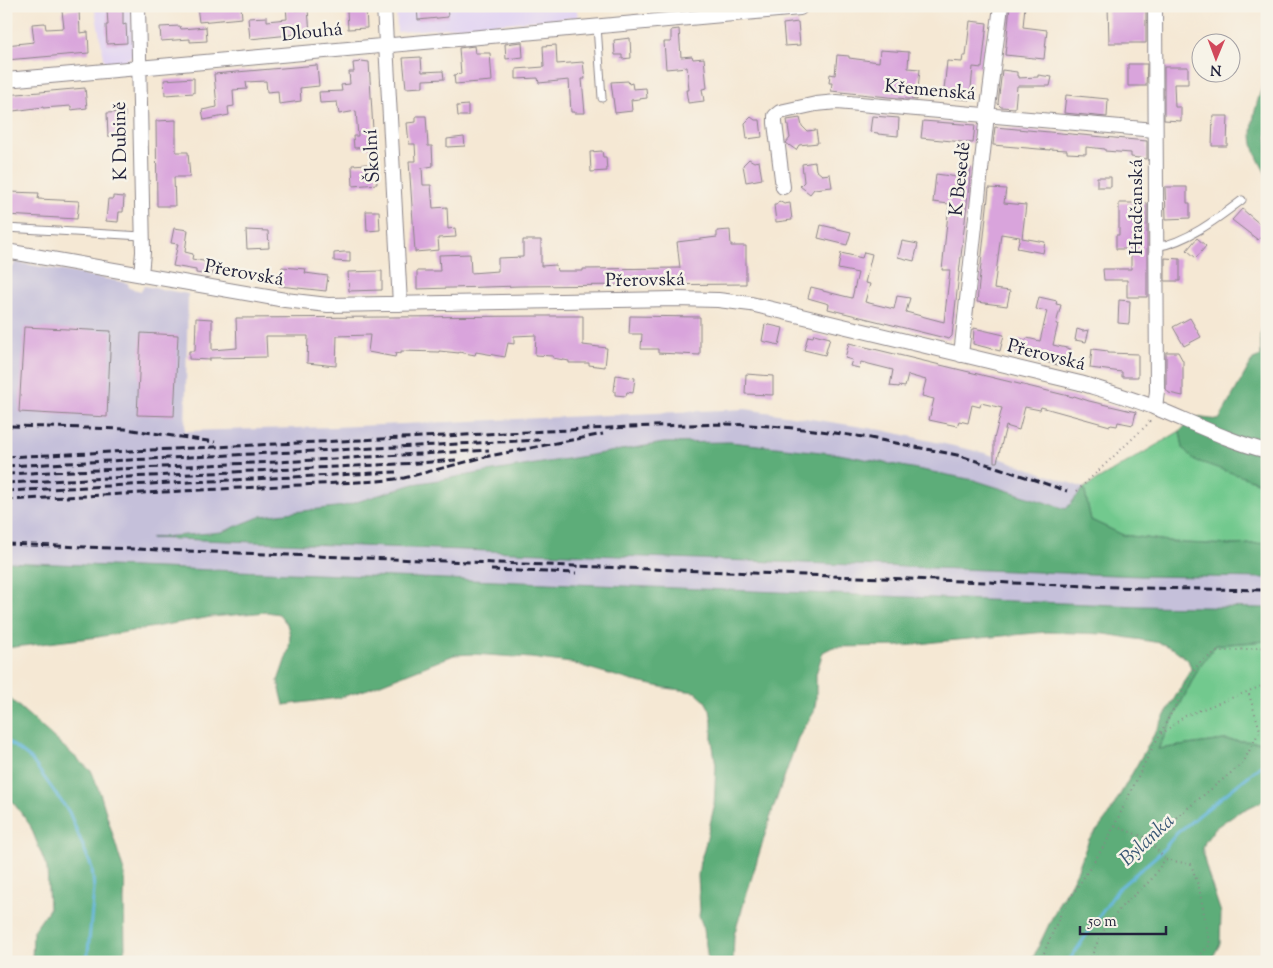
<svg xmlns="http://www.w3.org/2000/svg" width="1273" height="968" font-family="'Sorts Mill Goudy',serif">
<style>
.built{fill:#e2d4f3}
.industrial{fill:#c5c0da}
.green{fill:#72c98e;stroke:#4a7664}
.forest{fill:#5dad79;stroke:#40685a}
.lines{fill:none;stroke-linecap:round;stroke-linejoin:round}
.stream{stroke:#5db3da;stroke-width:3}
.building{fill:#d9a4dc}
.lane-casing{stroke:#8c8588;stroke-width:9}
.street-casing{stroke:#8c8588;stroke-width:16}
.path{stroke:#8c8588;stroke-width:2;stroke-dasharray:1 4;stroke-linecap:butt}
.lane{stroke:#fff;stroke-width:7}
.street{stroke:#fff;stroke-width:14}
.rail{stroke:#22223b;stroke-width:3;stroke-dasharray:8 4;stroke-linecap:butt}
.labels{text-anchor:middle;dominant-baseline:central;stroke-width:5;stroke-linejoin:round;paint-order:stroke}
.street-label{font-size:19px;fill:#22223b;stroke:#f7f3e8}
.water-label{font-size:20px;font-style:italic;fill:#375573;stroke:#f7f3e8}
</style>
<rect width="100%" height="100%" fill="#f7f3e8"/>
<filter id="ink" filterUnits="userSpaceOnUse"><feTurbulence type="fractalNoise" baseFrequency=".02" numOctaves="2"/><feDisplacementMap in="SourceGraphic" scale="10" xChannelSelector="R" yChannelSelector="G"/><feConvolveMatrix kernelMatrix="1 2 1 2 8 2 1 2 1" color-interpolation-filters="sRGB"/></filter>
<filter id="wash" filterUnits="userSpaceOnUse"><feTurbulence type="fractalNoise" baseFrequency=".0096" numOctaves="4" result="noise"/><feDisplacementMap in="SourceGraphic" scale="20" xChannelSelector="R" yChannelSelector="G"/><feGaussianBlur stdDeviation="1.12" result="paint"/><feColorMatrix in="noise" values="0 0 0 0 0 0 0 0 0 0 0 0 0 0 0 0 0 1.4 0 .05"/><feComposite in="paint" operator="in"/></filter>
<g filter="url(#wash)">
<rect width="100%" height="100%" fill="#f5e8d4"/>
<!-- built -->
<path class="built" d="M94 6H132L133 54 126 61 105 63Z
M396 6H576L578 17 397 32Z"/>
<!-- industrial -->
<path class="industrial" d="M15 262 128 283 129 288 141 291 144 286 188 294 185 431 334 427 746 409 882 430 985 453 1084 488 1066 509 974 480 730 442 664 443 414 484 344 506 262 516 222 532 157 538 1141 576 1267 578V608L1140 606 6 562V266L13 267Z"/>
<!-- green -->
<path class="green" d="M1180 431 1183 448 1267 487V543L1234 545 1183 543 1123 535 1091 520 1084 488Z
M1267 641V736L1259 742 1224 740 1158 749 1199 667 1216 645Z"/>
<!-- forest -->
<path class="forest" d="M1267 75V176C1262 166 1255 155 1253 144 1249 123 1259 94 1267 75Z
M1267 311V487L1261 483 1194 460 1183 448 1180 431 1195 417 1219 420 1253 359 1261 356V333Z
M730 442 839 454 974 480 1066 509 1084 488 1091 520 1123 535 1183 543 1234 545 1267 543V578L1141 576 150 538 222 532 262 516 344 506 414 484 664 443Z
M6 562 1140 606 1267 608V641L1216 645 1199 667 1158 749 1224 740 1259 742 1267 736V799L1235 814 1215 828 1205 842 1203 848V855L1208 874 1221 913 1220 944 1210 962H1031L1061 899 1070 885 1078 869 1089 839 1099 828 1108 816 1191 669 1188 660 1174 649 1160 643 1105 634 1047 632 935 642 905 646 833 647 823 652 816 674V700L814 712 798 738 772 812 734 935 733 962H708L704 929 699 916 700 910 698 876 700 861 704 850 714 807 716 765 712 740V722L710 710 705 701 695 692 666 688 633 681 571 663 531 658 472 654 454 655 368 689 338 698 284 705 278 681 289 649 290 635 287 624 279 614 267 612 211 617 98 637 6 648Z
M6 695 92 772 101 796 125 875 124 900 125 947 122 962H32L33 932 49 909 47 868 30 825 6 793Z"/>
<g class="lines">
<!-- stream -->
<path class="stream" d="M6 740 31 759 69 812 92 868 94 889 87 962
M1068 962 1118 889 1161 852 1177 833 1267 761"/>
</g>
<g id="blocks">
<!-- building -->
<path class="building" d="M197 6H241L242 18 199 22Z
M286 6H295V10L308 9 310 33 250 39 248 18 267 17V21L287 19Z
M417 6H447L448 17 418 20Z
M1010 6H1025L1023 27 1047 30 1044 59 1005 55Z
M1108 6H1146V43H1109Z
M79 9 80 33 88 32 89 53 6 60V45L34 42 32 24 45 23 46 29 64 28 62 11Z
M366 9 367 28 348 29 347 10Z
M107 10H123V25L126 24 127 43 107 44 106 25H108Z
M970 21 987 23 982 68 973 67 970 100 948 98 949 91 944 90 947 61 962 62 963 56H966Z
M798 22 800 45 785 46 783 24Z
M180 26 181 29 206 27 207 41 190 42V39L161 41 160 27Z
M679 29 681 57 692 56 693 59 704 58 707 88 702 89 704 101 688 103 686 90H689L687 67 666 69 664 42H671V30Z
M630 38 631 58 622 59V55H615L614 40Z
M522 42 523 57 506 59 505 44Z
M556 45 557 64 583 62 585 79H582L585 113H574V112H571L569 80 539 83 538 78 516 79V69L544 67 543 46Z
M474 46 475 53H490L492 81 455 84 454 75 461 74 459 48Z
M880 50 909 52 908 68 920 69 917 100 831 91 832 83H829L830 74 835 75 837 55 849 56V58L879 62Z
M421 57 422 72 443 71 444 79 423 80V87L406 88 403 58Z
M361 61 369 62 374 147 354 148 353 136H358L356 111 339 114 337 102 320 103 319 92 342 91 341 85 350 84 349 72H354L353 63 360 62Z
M1128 64H1147L1146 86H1128Z
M317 65 319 86 300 88 301 101 279 104 278 91 267 92 266 81 246 82 247 89 233 90 234 106 228 107 229 115 204 120 202 110 217 107 214 74Z
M1164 67H1188V84H1174L1175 107H1181V121L1164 120Z
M1002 70 1017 72V76H1018V78L1038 77V75L1052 77 1050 86H1017L1015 108 1001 107 998 104Z
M194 78V93L165 95 164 80Z
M628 81 629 84 632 83 633 89 646 88 647 98 631 100 632 111 615 113 611 82Z
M85 88 87 108 71 110V106L43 108V107L6 112V95Z
M1066 95 1108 99 1107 117 1064 113Z
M468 105V116H458L457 106Z
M125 112V136H108L107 113Z
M416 116H426L428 146H432L433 166 422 168 423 185H431L433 208 447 207 448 229 455 228 456 237 438 238 439 250 415 252 409 161H416L415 144H409L407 123 416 122Z
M872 116 899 118 898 136 878 134V133L870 132Z
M1213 116H1228L1227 146H1212Z
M751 117 755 120H760L762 137 747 139 745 123Z
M800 118 802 126 807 131 816 130 818 143 799 145 796 150 786 143 790 138 787 120Z
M176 120V152H188L190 177H174L175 206H157L156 121Z
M923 121 975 125 973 143 921 138Z
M995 127 1147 141V159L1131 157V153L1105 151V149L1086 147V154L1067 153V150L1050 149V150L993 145Z
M464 137 465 146 447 147V139Z
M602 151 603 157H606L607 171 591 172 590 152Z
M749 159 754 162 759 161 762 179 746 182 743 165Z
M815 162 816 170 822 175 830 174 832 187 814 189 810 194 800 186 804 182 802 164Z
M367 164V170H376L377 184 353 186 352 165Z
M959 167 971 168 952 336 949 339 828 309 829 304 808 298 811 287 823 290V291L852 298 858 273 838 269 841 253 862 258 864 252 872 254 865 283 870 284 865 302 894 309 897 296 910 298 906 312 944 322 950 270H942L949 204 933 202 936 174 958 177Z
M1097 177H1111V187H1097Z
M1165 187H1187V203H1190V218L1166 219Z
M989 188 1006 189 1004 203 1026 205 1022 238 1045 242 1043 253 1017 248 1020 237 1001 234 994 289 1010 291 1007 306 977 302Z
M9 192 39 193 38 199 79 201 77 219 6 215V199H8Z
M113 196 124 197 123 212H119L118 222 106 221 108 199H113Z
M779 201 784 204 790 203 792 220 776 222 774 205H776Z
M1119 203H1147V297H1127V280H1104L1103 269H1131V249H1116V235H1119Z
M1242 209 1267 230 1258 240 1232 220Z
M366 211H379L380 230 367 231Z
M821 225 851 232 847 245 818 238Z
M174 228 188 230 185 252 193 254 192 259 214 263 212 275 196 273V270L173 266 178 244 171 243Z
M246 230 268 231 269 248 247 249Z
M730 230 731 246H746V284L520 286 417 289V271H440L439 255 470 254 471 273 498 271V258L523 257V240H541V266L556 265 557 271H583V269L680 268 677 242 717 237V231Z
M1197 238 1206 246 1196 258 1187 250Z
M902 241 918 244 914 261 898 257Z
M344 252H350V262L334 261V253Z
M1165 258 1180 259V281H1165Z
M282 267 306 269 305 273 328 276 326 291 279 286Z
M382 271V290L349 291 348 272Z
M1039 297 1057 301 1056 304 1061 305 1056 324H1058L1053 345 1071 349 1066 367 1015 355 1019 339 1026 340 1027 338 1040 341 1047 311 1036 309Z
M1119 300 1130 301 1129 324 1118 323Z
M543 316H583V345L607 348 605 367 589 365V363H569V361L553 358V356L535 355 536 335 514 336V344L508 343 505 357 476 352 475 355 459 352V353L439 351V352L401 351V354L396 353 395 357 368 352 370 335 337 336 336 366 307 363 308 336H266L267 357 210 358V360L189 359V351H195L196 318 212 319V350L237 348 236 318Z
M630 316 700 317V355L658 353V349H641L642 334H629Z
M1190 318 1201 337 1184 346 1173 327Z
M765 324 783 328 779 345 762 341Z
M24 327 111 331 107 417 19 412Z
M974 328 1004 335 1000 351 973 344Z
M1077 329 1083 331 1089 330 1086 342 1075 340Z
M141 333 178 335 174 416 137 415Z
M814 334 830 338 825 355 804 350 808 336 813 337Z
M849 343 1073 397 1074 396 1089 401 1136 412 1133 425 1118 422 1117 426 1111 425 1110 426 1041 407 1040 410 1025 407 1019 430 1006 426 997 462H994V439L1002 408 981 403 980 407 972 405 968 423 959 421 957 426 929 420 934 399 922 396 926 380 908 375 905 387 899 386V387L890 386 893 370 861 362 859 368 850 366 852 360 845 358Z
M1092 349 1108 351V353L1138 354V377H1122V372L1090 368Z
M1166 352H1178L1183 361V396L1169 393 1166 389Z
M746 374 773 376V395L745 394Z
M616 375 635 378 633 393 627 392 626 396 615 395V391H614Z"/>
</g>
</g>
<g filter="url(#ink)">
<use href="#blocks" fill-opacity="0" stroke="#8c8588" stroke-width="1"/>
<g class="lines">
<defs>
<path id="lane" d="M597 26 602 98
M6 228 142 236
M1156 247C1187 242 1217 219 1242 200"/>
<path id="street" d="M138 6 143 252 141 275
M384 6 400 304
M1155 6 1157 391 1155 408
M6 80 800 8
M783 187 775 123V116L780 112 816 104 837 102 1155 130
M6 251 285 300 328 305 675 299 718 300 751 304 1080 383C1106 391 1131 398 1156 408 1193 423 1228 441 1267 451
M961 355 987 115 1001 6"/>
</defs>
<!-- lane casing -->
<use href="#lane" class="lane-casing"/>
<!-- street casing -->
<use href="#street" class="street-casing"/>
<!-- path -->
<path class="path" d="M1077 491 1149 423 1150 419
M1161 734 1185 716 1267 684
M1150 841 1167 825 1243 763 1260 730 1248 691
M1166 860 1191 864 1199 888 1210 945 1193 962
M1040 962 1062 911 1106 843 1148 756 1198 664 1216 652 1267 647
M1089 962 1101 934 1123 905 1151 880 1165 859 1147 838 1114 826"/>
<!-- lane -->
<use href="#lane" class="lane"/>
<!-- street -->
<use href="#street" class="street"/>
<!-- rail -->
<path class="rail" d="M11 426 125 429 215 442
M6 457 652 426 726 424 771 426 814 430 870 438 957 455 999 468 1067 491
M6 466 540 440
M6 474 298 461 489 450
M6 483 418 463 456 460
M6 491 396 472
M6 500 378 481 404 478 489 456 603 434
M6 544 1141 588 1267 590
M491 570 576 573"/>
</g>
</g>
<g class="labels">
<!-- street labels -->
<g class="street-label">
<text transform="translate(312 33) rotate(-6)">Dlouhá</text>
<text transform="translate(930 91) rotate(5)">Křemenská</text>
<text transform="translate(121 141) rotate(-91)">K Dubině</text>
<text transform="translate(373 156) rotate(-93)">Školní</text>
<text transform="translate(961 179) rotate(-84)">K Besedě</text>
<text transform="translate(1137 207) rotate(-90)">Hradčanská</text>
<text transform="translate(244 274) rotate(10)">Přerovská</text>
<text transform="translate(645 281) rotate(-1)">Přerovská</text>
<text transform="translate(1046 356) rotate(14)">Přerovská</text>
</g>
<!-- water labels -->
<g class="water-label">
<text transform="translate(1148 841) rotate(-43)">Bylanka</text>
</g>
</g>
<!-- margin -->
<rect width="1273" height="968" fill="none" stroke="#f7f3e8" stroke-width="25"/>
<!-- north arrow -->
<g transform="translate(1216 58) rotate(181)"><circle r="24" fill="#f7f3e8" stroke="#a29fa3"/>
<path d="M0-4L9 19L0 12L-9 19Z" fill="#d1495b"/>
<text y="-8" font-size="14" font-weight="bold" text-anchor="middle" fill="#22223b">N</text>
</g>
<!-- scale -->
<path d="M1080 926v8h86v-8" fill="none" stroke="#22223b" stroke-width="2.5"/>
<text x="1088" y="926" font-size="15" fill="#22223b" stroke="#f7f3e8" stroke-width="4" paint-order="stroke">50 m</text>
</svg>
